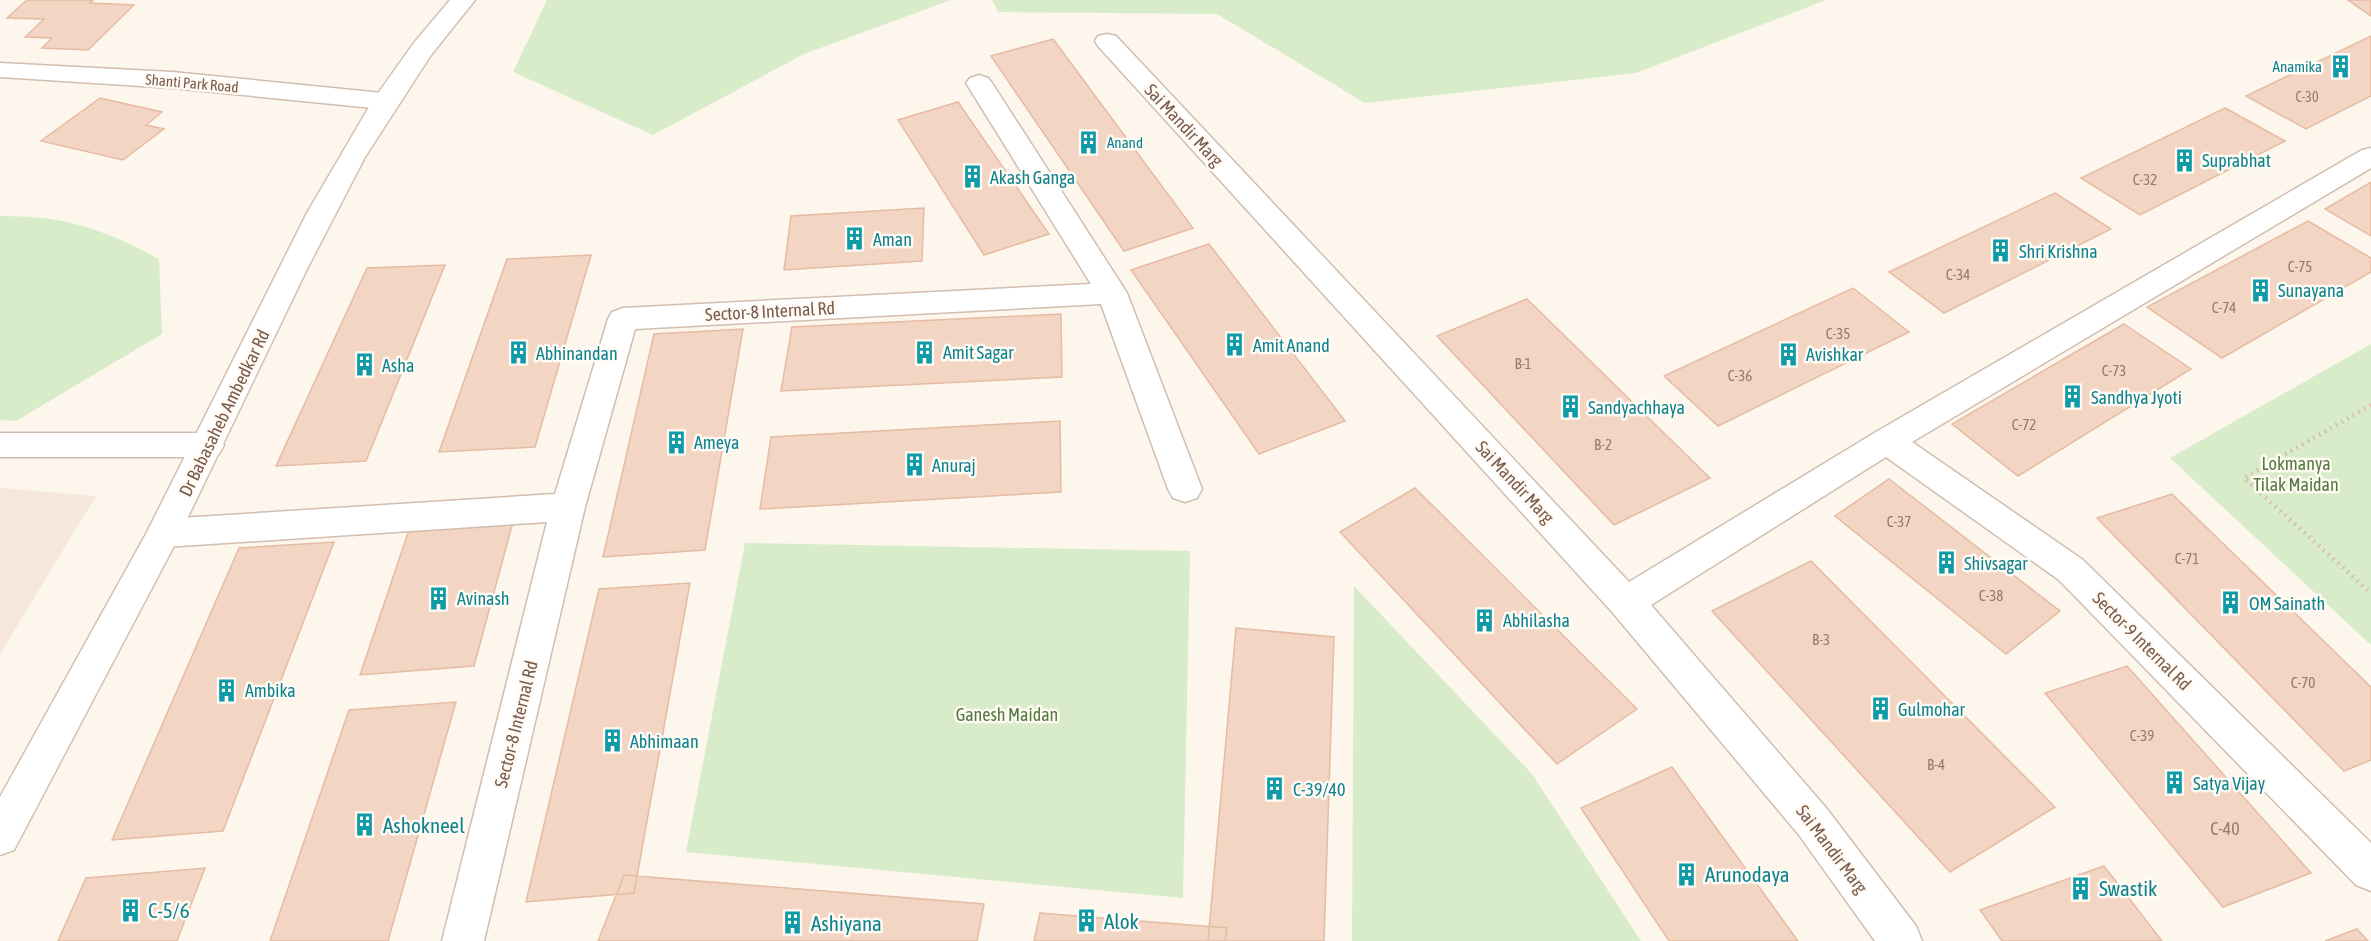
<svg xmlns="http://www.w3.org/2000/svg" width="2371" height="941" font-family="'Asap Condensed',sans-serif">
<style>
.residential{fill:#f5e8da}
.green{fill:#d8ecc9}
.building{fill:#f3d5c3;stroke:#e6bba3;stroke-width:1.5}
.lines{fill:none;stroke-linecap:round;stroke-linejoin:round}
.street-casing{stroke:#d1beb0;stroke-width:3}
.secondary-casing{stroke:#d6c0b0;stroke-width:3}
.path{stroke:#d9b8a5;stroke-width:4.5;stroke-dasharray:1.5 5;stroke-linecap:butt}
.street{fill:#fff;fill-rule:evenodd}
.secondary{fill:#fff;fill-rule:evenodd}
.labels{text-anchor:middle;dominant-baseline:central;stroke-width:5;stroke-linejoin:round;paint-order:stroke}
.far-number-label{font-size:14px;fill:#987a6a}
.far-culture-label{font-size:15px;fill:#0d838f;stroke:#fffaf3;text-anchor:end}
.far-street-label{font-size:15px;fill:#7a5c4d;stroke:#fffaf3}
.number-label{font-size:15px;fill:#987a6a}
.street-label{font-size:18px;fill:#7a5c4d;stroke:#fffaf3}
.culture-label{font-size:18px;fill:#0d838f;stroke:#fffaf3;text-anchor:start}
.park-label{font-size:18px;fill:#537a41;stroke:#fffaf3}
.near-number-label{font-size:18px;fill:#987a6a}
.near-culture-label{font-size:21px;fill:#0d838f;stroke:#fffaf3;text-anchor:start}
</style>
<rect width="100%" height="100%" fill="#fdf6ec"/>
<!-- residential -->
<path class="residential" d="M0 488 96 496 0 654Z"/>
<!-- green -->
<path class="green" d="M547 0H951L804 54 653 135 513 72Z
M992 0H1826L1636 73 1365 103 1217 14 998 12Z
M0 216C67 216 100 228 159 259L162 334 16 421 0 420Z
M2371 344V645L2170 458Z
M745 543 1190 551 1183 898 686 852Z
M1354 586 1532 774 1641 941H1352Z"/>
<!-- building -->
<path class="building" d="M27 0H93L90 3 134 5 88 50 42 48 52 38 25 37 44 19 7 18Z
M2348 0H2371V16Z
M2371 36V96L2306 129 2246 96Z
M1053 39 1193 228 1124 251 991 56Z
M100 98 162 112 146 125 164 129 123 160 41 141Z
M958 102 1049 234 984 255 898 120Z
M2225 108 2285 141 2140 215 2081 178Z
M2371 182V236L2325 209Z
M2055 193 2111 229 1944 313 1889 272Z
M924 208 922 261 784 270 791 216Z
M2308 221 2371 258V272L2222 358 2147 307Z
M1209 244 1345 421 1259 454 1131 270Z
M591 255 535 447 439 452 507 259Z
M445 265 366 461 276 466 367 268Z
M1853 288 1909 332 1718 426 1664 376Z
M1527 299 1710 478 1614 525 1437 336Z
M1061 314 1062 377 781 391 792 327Z
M2124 324 2191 369 2018 476 1952 424Z
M743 329 705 550 603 557 654 334Z
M1060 421 1061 492 760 509 771 437Z
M1889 479 2060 611 2006 654 1835 516Z
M1415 488 1637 709 1557 764 1340 532Z
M2172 494 2371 687V760L2344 771 2097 518Z
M513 522 474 666 360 675 409 530Z
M334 542 223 831 112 840 239 548Z
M1811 561 2055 807 1950 872 1712 611Z
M690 583 634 893 526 902 599 589Z
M1236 628 1334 637 1324 941H1208Z
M2127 666 2311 873 2223 907 2045 693Z
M456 702 388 941H270L349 710Z
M1672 767 1798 941H1669L1581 808Z
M2104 866 2162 941H2002L1980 910Z
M205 868 177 941H58L86 878Z
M624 875 984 904 977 941H598Z
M1040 913 1227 928 1225 941H1034Z
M2357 929 2368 941H2325Z"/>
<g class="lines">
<defs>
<path id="street" d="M1107 34 1116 36 1629 582 1876 432 2362 150 2371 148V168L1912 442 2083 560 2371 843V891L2356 885 2059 580 1886 457 1651 605 1827 809 1916 926 1922 941H1875L1799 835 1613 613 1098 46 1095 41 1098 36Z
M0 63 172 72 383 93 392 96 396 101 392 106 383 109 172 88 0 77Z
M979 75 988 78 992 83 1127 293 1202 489 1197 498 1185 502 1173 498 1168 489 1101 304 635 329 585 507 484 941H442L547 522 165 547 153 543 148 533 153 523 165 519 555 494 608 319 612 312 623 308 1091 284 966 83 970 78Z
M0 433H208L219 436 224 445 219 454 208 457H0Z"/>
<path id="secondary" d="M450 0H475L431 55 365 157 306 271 175 544 14 850 0 855V797L146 534 307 213 372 102 413 44Z"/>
</defs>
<!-- street casing -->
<use href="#street" class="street-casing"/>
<!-- secondary casing -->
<use href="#secondary" class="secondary-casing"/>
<!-- path -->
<path class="path" d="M2371 405 2244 478 2371 593"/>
<!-- street -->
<use href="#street" class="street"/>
<!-- secondary -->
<use href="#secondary" class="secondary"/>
</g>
<!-- icons -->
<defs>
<symbol id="building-bare" viewBox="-9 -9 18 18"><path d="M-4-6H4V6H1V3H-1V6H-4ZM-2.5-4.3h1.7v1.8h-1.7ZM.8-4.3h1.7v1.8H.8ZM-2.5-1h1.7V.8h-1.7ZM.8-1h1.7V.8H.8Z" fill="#0f9aa8" stroke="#fffaf3" stroke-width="2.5" paint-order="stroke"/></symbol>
</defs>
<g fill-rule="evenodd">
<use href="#building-bare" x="2324" y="50" width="33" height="33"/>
<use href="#building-bare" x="1072" y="126" width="33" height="33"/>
<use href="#building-bare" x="2168" y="144" width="33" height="33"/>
<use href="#building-bare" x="956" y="160" width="33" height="33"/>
<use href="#building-bare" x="838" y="222" width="33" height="33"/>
<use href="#building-bare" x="1984" y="234" width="33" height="33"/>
<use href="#building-bare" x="2244" y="274" width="33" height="33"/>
<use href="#building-bare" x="1218" y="328" width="33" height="33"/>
<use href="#building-bare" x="908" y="336" width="33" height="33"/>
<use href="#building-bare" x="502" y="336" width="33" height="33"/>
<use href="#building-bare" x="1772" y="338" width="33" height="33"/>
<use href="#building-bare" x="348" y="348" width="33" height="33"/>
<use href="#building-bare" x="2056" y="380" width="33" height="33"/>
<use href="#building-bare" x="1554" y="390" width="33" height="33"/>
<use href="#building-bare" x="660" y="426" width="33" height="33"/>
<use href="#building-bare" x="898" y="448" width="33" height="33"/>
<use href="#building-bare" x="1930" y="546" width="33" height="33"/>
<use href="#building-bare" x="422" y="582" width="33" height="33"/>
<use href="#building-bare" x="2214" y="586" width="33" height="33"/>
<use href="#building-bare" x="1468" y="604" width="33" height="33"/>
<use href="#building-bare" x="210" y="674" width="33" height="33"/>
<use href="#building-bare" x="1864" y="692" width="33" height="33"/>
<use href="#building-bare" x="596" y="724" width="33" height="33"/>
<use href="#building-bare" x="2158" y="766" width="33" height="33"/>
<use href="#building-bare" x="1258" y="772" width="33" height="33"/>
<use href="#building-bare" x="348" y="808" width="33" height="33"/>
<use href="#building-bare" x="1670" y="858" width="33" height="33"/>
<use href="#building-bare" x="2064" y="872" width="33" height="33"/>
<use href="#building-bare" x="114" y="894" width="33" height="33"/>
<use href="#building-bare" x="1070" y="904" width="33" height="33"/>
<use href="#building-bare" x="776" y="906" width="33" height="33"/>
</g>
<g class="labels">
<!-- far-number labels -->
<g class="far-number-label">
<text x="2307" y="97">C-30</text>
</g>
<!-- far-culture labels -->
<g class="far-culture-label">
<text x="2322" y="66">Anamika</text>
<text x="1107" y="142" text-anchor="start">Anand</text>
</g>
<!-- far-street labels -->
<g class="far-street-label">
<text transform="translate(192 83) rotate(5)">Shanti Park Road</text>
</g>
<!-- number labels -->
<g class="number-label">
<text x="2145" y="179">C-32</text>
<text x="2300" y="266">C-75</text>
<text x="1958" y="274">C-34</text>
<text x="2224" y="307">C-74</text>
<text x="1838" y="333">C-35</text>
<text x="1523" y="363">B-1</text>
<text x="2114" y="370">C-73</text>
<text x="1740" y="375">C-36</text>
<text x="2024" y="424">C-72</text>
<text x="1603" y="444">B-2</text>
<text x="1899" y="521">C-37</text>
<text x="2187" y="558">C-71</text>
<text x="1991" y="595">C-38</text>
<text x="1821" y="639">B-3</text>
<text x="2303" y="682">C-70</text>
<text x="2142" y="735">C-39</text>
<text x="1936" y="764">B-4</text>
</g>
<!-- street labels -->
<g class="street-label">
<text transform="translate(1184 125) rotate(47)">Sai Mandir Marg</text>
<text transform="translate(770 311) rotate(-3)">Sector-8 Internal Rd</text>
<text transform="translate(224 413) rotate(-64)">Dr Babasaheb Ambedkar Rd</text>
<text transform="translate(1515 482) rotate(47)">Sai Mandir Marg</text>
<text transform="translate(2142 641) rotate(45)">Sector-9 Internal Rd</text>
<text transform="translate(516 724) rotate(-76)">Sector-8 Internal Rd</text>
<text transform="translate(1832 849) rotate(53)">Sai Mandir Marg</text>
</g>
<!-- culture labels -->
<g class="culture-label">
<text x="2202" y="160">Suprabhat</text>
<text x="990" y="177">Akash Ganga</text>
<text x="873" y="239">Aman</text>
<text x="2019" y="251">Shri Krishna</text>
<text x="2278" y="290">Sunayana</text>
<text x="1253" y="345">Amit Anand</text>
<text x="943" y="352">Amit Sagar</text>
<text x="536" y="353">Abhinandan</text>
<text x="1806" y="354">Avishkar</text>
<text x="382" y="365">Asha</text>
<text x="2091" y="397">Sandhya Jyoti</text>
<text x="1588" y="407">Sandyachhaya</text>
<text x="694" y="442">Ameya</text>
<text x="932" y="465">Anuraj</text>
<text x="1964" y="563">Shivsagar</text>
<text x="457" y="598">Avinash</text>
<text x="2249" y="603">OM Sainath</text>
<text x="1503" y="620">Abhilasha</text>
<text x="245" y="690">Ambika</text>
<text x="1898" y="709">Gulmohar</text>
<text x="630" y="741">Abhimaan</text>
<text x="2193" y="783">Satya Vijay</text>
<text x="1293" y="789">C-39/40</text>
</g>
<!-- park labels -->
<g class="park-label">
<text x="2296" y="463">Lokmanya<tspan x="2296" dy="21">Tilak Maidan</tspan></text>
<text x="1007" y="714">Ganesh Maidan</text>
</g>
<!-- near-number labels -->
<g class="near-number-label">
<text x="2225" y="828">C-40</text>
</g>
<!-- near-culture labels -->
<g class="near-culture-label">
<text x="383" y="825">Ashokneel</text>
<text x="1705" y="874">Arunodaya</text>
<text x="2099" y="888">Swastik</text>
<text x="148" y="910">C-5/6</text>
<text x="1104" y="921">Alok</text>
<text x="811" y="923">Ashiyana</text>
</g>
</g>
</svg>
